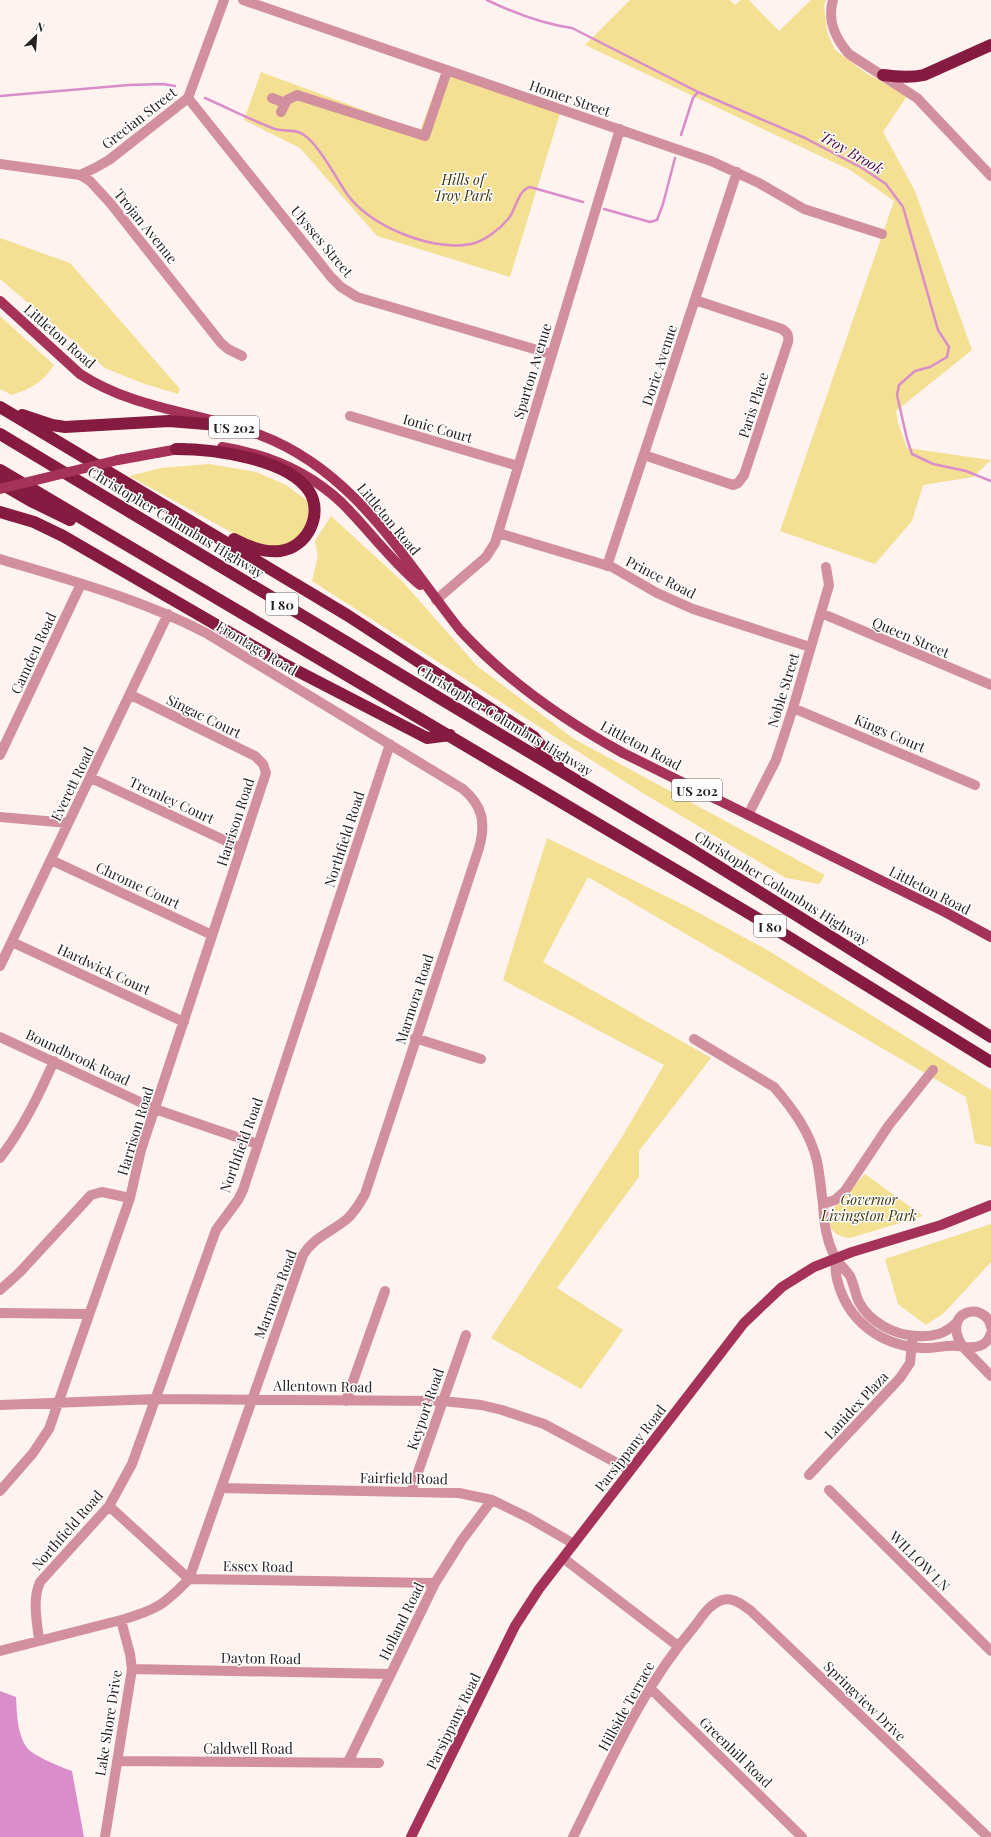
<svg xmlns="http://www.w3.org/2000/svg" width="991" height="1837" font-family="'Playfair Display',serif">
<style>
.green{fill:#f3e092}
.water{fill:#d98dca}
.lines{fill:none;stroke-linecap:round;stroke-linejoin:round}
.stream{stroke:#d98dca;stroke-width:2.5}
.minor{stroke:#d2909f;stroke-width:10}
.major{stroke:#a53258;stroke-width:10}
.highway{stroke:#861b42;stroke-width:12}
.major-bridge{stroke:#a53258;stroke-width:10}
.labels{text-anchor:middle;dominant-baseline:central;stroke-width:3;stroke-linejoin:round;paint-order:stroke}
.shield{fill:#fff;stroke:#686464;stroke-width:1}
.shield-label{font-size:13px;font-weight:bold;fill:#272221}
.street-label{font-size:14px;fill:#272221;stroke:#fff}
.park-label{font-size:14px;font-style:italic;fill:#3d3409;stroke:#fff}
.water-label{font-size:15px;font-style:italic;fill:#4e0945;stroke:#fff}
</style>
<rect width="100%" height="100%" fill="#fff3f0"/>
<!-- green -->
<path class="green" d="M630 0H730L735 5 741 0H749L779 31 811 0H826L824 6 827 32 835 50 866 73 907 96 883 132 915 191 972 350 896 411 898 423 907 448 991 460 973 477 923 485 912 521 875 564 780 531 894 201 850 170 585 45Z
M443 69 561 110 510 277 377 236 300 148 244 120 261 72 420 131Z
M0 238 70 263 180 389 178 394 142 383 105 368 0 279Z
M0 316 54 365C42 383 32 388 12 395L0 389Z
M209 464 256 472 286 485 309 502V518L302 534 290 543 275 547 258 544 231 532 129 476 161 468Z
M331 516 402 581 477 666 574 739 825 875 819 884 786 878 641 792 312 581 318 556 315 541Z
M547 838 686 906 769 951 991 1090V1147L975 1143 966 1097 588 877 543 962 711 1058 639 1151V1177L557 1288 623 1330 581 1389 491 1338 622 1137 664 1065 503 980Z
M865 1174 923 1216 850 1238C833 1237 825 1226 832 1210Z
M991 1224V1262L944 1313 926 1325 898 1304 885 1259Z"/>
<!-- water -->
<path class="water" d="M0 1691 16 1697C17 1714 17 1735 28 1749 34 1756 63 1768 72 1771L84 1837H0Z"/>
<g class="lines">
<!-- stream -->
<path class="stream" d="M487 0C514 13 542 24 572 28L698 92 805 138 862 168 886 184 903 207 938 330 949 347 947 357 930 367 915 371 899 385 897 395 907 439 912 454 933 464 966 471 991 481
M0 96 129 85 163 84 175 86
M205 98C228 108 251 120 275 129 285 132 295 128 304 135 319 145 336 178 347 194 369 226 433 252 471 244 485 241 500 229 509 218 516 209 518 190 530 187L583 202
M681 135 693 98 698 92
M604 209 650 222 657 220 663 204 675 158"/>
<!-- minor -->
<path class="minor" d="M243 0 711 161 759 183 804 209 882 234
M833 0C827 21 835 38 849 54L917 98 991 176
M188 98 331 277 341 287 357 297 551 354
M272 98 285 103
M281 112 287 100 297 95 425 136 447 71
M0 164 80 175 90 181 111 204 221 343 228 349 242 356
M80 175 95 168 109 160 188 98 224 0
M350 416 518 466
M644 455 733 485 738 483 744 475 788 342C789 336 788 333 782 329L695 300
M498 533 612 567 657 593 693 609 810 647
M0 559C69 580 141 599 206 633L463 789C483 806 486 823 479 848L365 1194C360 1203 355 1212 347 1219 330 1233 315 1236 303 1255L189 1579C164 1605 156 1610 121 1620
M607 566 737 172
M436 600 486 557 495 543 620 129
M821 613 991 685
M793 708 975 785
M0 755 81 584
M91 778 241 848
M748 815 776 760 793 708 829 585 826 567
M0 817 68 823
M51 860 212 935
M12 942 184 1022
M0 966 168 614
M0 1037 155 1109 257 1144
M415 1038 481 1059
M694 1039 774 1087C793 1109 810 1132 817 1161 820 1175 821 1190 823 1204
M933 1070 889 1125 845 1191 835 1200 823 1204C824 1222 826 1240 835 1257 839 1264 845 1269 850 1276 854 1284 855 1294 859 1302 870 1323 895 1335 917 1336 933 1337 945 1334 956 1323
M0 1158C23 1128 39 1095 54 1061
M835 1258C836 1264 835 1272 837 1279 847 1321 881 1346 923 1348 937 1349 949 1343 963 1347L991 1376
M0 1290 20 1272 91 1195 102 1192 130 1198
M0 1313 89 1314
M991 1327C986 1300 939 1310 963 1347 976 1348 987 1347 991 1333
M346 1401 385 1291
M0 1405 156 1399 443 1401 481 1405 502 1410 544 1424 630 1470
M809 1475 900 1378 910 1363 912 1342
M221 1488 459 1493 492 1500 529 1518 574 1544
M829 1490 991 1651
M0 1491 33 1453 49 1429 130 1198 141 1150 266 773 263 764 255 756 131 695
M411 1492 466 1335
M109 1506 189 1579 435 1583
M563 1558 678 1646
M39 1640C37 1621 32 1600 40 1582L109 1506 132 1464 216 1230 238 1200 243 1190 390 744
M0 1651 121 1620 130 1654 132 1669 105 1837
M132 1669 390 1674
M650 1688 802 1837
M117 1761 379 1763
M348 1762 435 1583 462 1540 492 1500
M573 1837C609 1765 641 1689 694 1627 702 1617 709 1604 722 1600 733 1597 741 1604 750 1610L988 1837"/>
<!-- major -->
<path class="major" d="M0 301 80 374C135 410 200 412 260 435 353 470 401 555 460 630 506 680 563 720 623 753L945 912 991 937
M222 447C266 454 309 472 342 503 369 530 391 561 420 585
M118 460 184 448
M411 1837 515 1626 539 1589 744 1323 782 1287 814 1267 852 1252 941 1225 991 1205"/>
<!-- highway -->
<path class="highway" d="M883 75C897 77 910 78 924 75L991 45
M0 407 347 615 534 737 558 766
M22 415 52 425 65 427 169 421 231 426
M0 434 689 848 991 1037
M176 449C212 449 287 458 309 491 324 514 307 548 280 551 264 553 247 546 234 539
M0 470 777 930 991 1062
M0 483 31 501 70 520
M0 512 34 522 63 536 282 663 427 738 450 735"/>
<!-- major-bridge -->
<path class="major-bridge" d="M0 489 118 460"/>
</g>
<g class="labels">
<!-- shield labels -->
<g class="shield">
<rect x="209" y="416" width="50" height="22" rx="3"/>
<rect x="266" y="593" width="32" height="22" rx="3"/>
<rect x="672" y="779" width="50" height="22" rx="3"/>
<rect x="754" y="915" width="32" height="22" rx="3"/>
</g>
<g class="shield-label">
<text x="234" y="427">US 202</text>
<text x="282" y="604">I 80</text>
<text x="697" y="790">US 202</text>
<text x="770" y="926">I 80</text>
</g>
<!-- street labels -->
<g class="street-label">
<text transform="translate(570 98) rotate(19)">Homer Street</text>
<text transform="translate(139 118) rotate(-38)">Grecian Street</text>
<text transform="translate(146 226) rotate(51)">Trojan Avenue</text>
<text transform="translate(322 241) rotate(50)">Ulysses Street</text>
<text transform="translate(60 336) rotate(41)">Littleton Road</text>
<text transform="translate(659 365) rotate(-72)">Doric Avenue</text>
<text transform="translate(532 371) rotate(-73)">Sparton Avenue</text>
<text transform="translate(753 405) rotate(-72)">Paris Place</text>
<text transform="translate(438 428) rotate(16)">Ionic Court</text>
<text transform="translate(389 519) rotate(50)">Littleton Road</text>
<text transform="translate(176 522) rotate(31)">Christopher Columbus Highway</text>
<text transform="translate(661 577) rotate(27)">Prince Road</text>
<text transform="translate(911 637) rotate(23)">Queen Street</text>
<text transform="translate(257 648) rotate(31)">Frontage Road</text>
<text transform="translate(33 653) rotate(-65)">Camden Road</text>
<text transform="translate(783 690) rotate(-73)">Noble Street</text>
<text transform="translate(204 716) rotate(26)">Singac Court</text>
<text transform="translate(505 720) rotate(31)">Christopher Columbus Highway</text>
<text transform="translate(890 733) rotate(23)">Kings Court</text>
<text transform="translate(641 745) rotate(28)">Littleton Road</text>
<text transform="translate(72 784) rotate(-64)">Everett Road</text>
<text transform="translate(172 800) rotate(25)">Tremley Court</text>
<text transform="translate(235 822) rotate(-72)">Harrison Road</text>
<text transform="translate(344 839) rotate(-72)">Northfield Road</text>
<text transform="translate(138 885) rotate(25)">Chrome Court</text>
<text transform="translate(782 888) rotate(32)">Christopher Columbus Highway</text>
<text transform="translate(930 890) rotate(27)">Littleton Road</text>
<text transform="translate(104 969) rotate(25)">Hardwick Court</text>
<text transform="translate(414 999) rotate(-72)">Marmora Road</text>
<text transform="translate(78 1057) rotate(25)">Boundbrook Road</text>
<text transform="translate(135 1131) rotate(-73)">Harrison Road</text>
<text transform="translate(241 1145) rotate(-70)">Northfield Road</text>
<text transform="translate(275 1294) rotate(-69)">Marmora Road</text>
<text transform="translate(323 1386) rotate(1)">Allentown Road</text>
<text transform="translate(856 1405) rotate(-47)">Lanidex Plaza</text>
<text transform="translate(425 1409) rotate(-71)">Keyport Road</text>
<text transform="translate(630 1448) rotate(-52)">Parsippany Road</text>
<text transform="translate(404 1478) rotate(1)">Fairfield Road</text>
<text transform="translate(67 1530) rotate(-49)">Northfield Road</text>
<text transform="translate(920 1561) rotate(45)">WILLOW LN</text>
<text transform="translate(258 1566) rotate(1)">Essex Road</text>
<text transform="translate(401 1621) rotate(-64)">Holland Road</text>
<text transform="translate(261 1658) rotate(1)">Dayton Road</text>
<text transform="translate(865 1701) rotate(44)">Springview Drive</text>
<text transform="translate(626 1706) rotate(-61)">Hillside Terrace</text>
<text transform="translate(453 1721) rotate(-64)">Parsippany Road</text>
<text transform="translate(108 1723) rotate(-81)">Lake Shore Drive</text>
<text x="248" y="1748">Caldwell Road</text>
<text transform="translate(736 1752) rotate(44)">Greenhill Road</text>
</g>
<!-- park labels -->
<g class="park-label">
<text x="463" y="179">Hills of<tspan x="463" dy="16">Troy Park</tspan></text>
<text x="869" y="1199">Governor<tspan x="869" dy="16">Livingston Park</tspan></text>
</g>
<!-- water labels -->
<g class="water-label">
<text transform="translate(852 152) rotate(30)">Troy Brook</text>
</g>
</g>
<!-- north arrow -->
<g transform="translate(36 36) rotate(25)" stroke="#ffffff" stroke-width="3" paint-order="stroke">
<path d="M0-3L7 15L0 10L-7 15Z" fill="#272221"/>
<text y="-6" font-size="11" font-weight="bold" text-anchor="middle" fill="#272221">N</text>
</g>
</svg>
